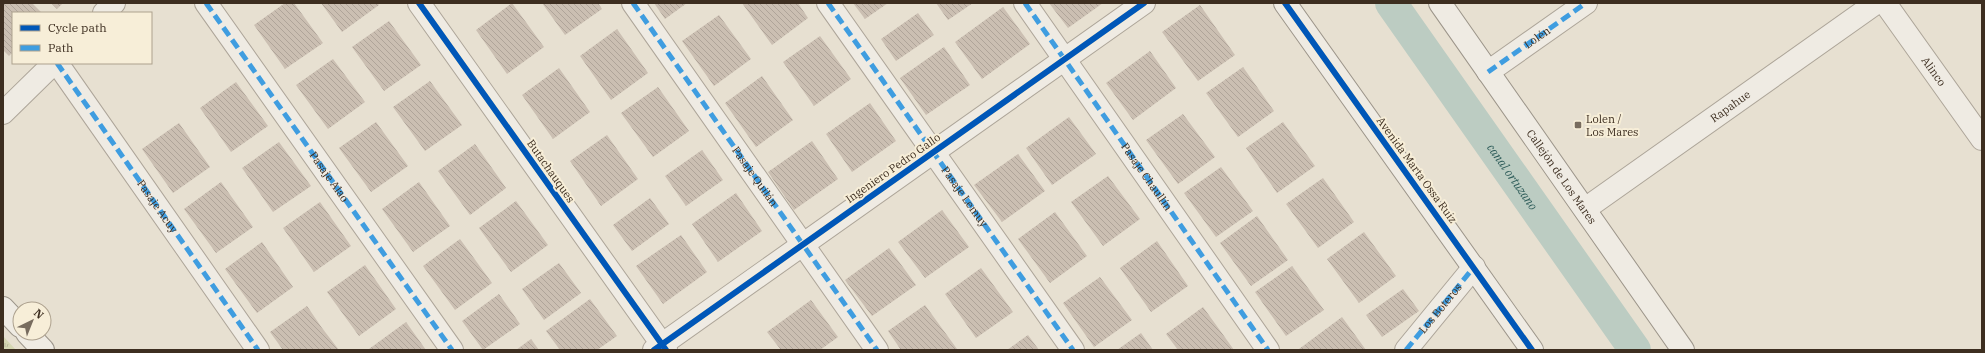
<svg xmlns="http://www.w3.org/2000/svg" width="1985" height="353" font-family="'IBM Plex Serif',serif">
<style>
.grass{fill:url(#grass-tufts)}
.lines{fill:none;stroke-linecap:round;stroke-linejoin:round}
.canal{stroke:#bcccc2;stroke-width:32}
.building{fill:url(#building-back-hatch)}
.street-casing{stroke:#ada599;stroke-width:24}
.secondary-casing{stroke:#9c958a;stroke-width:24}
.street{stroke:#efebe3;stroke-width:22}
.secondary{stroke:#efebe3;stroke-width:22}
.quiet{stroke:#3f9de0;stroke-width:5;stroke-dasharray:10 5;stroke-linecap:butt}
.cycleway-casing{stroke:#f7eed8;stroke-width:8}
.cycleway{stroke:#0057b8;stroke-width:6}
.poi-dot{fill:#786c5e;stroke:#f7eed8;stroke-width:1.5}
.labels{text-anchor:middle;dominant-baseline:central;stroke-width:4;stroke-linejoin:round;paint-order:stroke}
.street-label{font-size:11px;fill:#3d2e20;stroke:#f7eed8}
.poi-label{font-size:11px;fill:#3d2e20;stroke:#f7eed8;text-anchor:start}
.water-label{font-size:12px;font-style:italic;fill:#2f5d5a;stroke:#f7eed8}
</style>
<defs>
<pattern id="grass-tufts" width="24" height="20" patternUnits="userSpaceOnUse"><rect width="24" height="20" fill="#d6d7b3"/><path d="M3 7l-1-3M5 7V3M7 7l1-3M15 17l-1-3M17 17v-4M19 17l1-3" fill="none" stroke="#b9b99a"/></pattern>
<pattern id="building-back-hatch" width="6" height="6" patternUnits="userSpaceOnUse"><rect width="6" height="6" fill="#cbbfb2"/><path d="M-1 5l2 2M0 0l6 6M5-1l2 2" fill="none" stroke="#afa499"/></pattern>
</defs>
<rect width="100%" height="100%" fill="#e7e0d1"/>
<!-- grass -->
<path class="grass" d="M3 336 16 350H3Z"/>
<g class="lines">
<!-- canal -->
<path class="canal" id="s1" d="M1391 3 1635 350"/>
</g>
<!-- building -->
<path class="building" d="M3 3H32L42 13H13V52L9 56 3 50Z
M51 3H63L57 9Z
M285 3H294L323 43 285 69 254 25Z
M321 3H377L379 5 342 32Z
M512 3 544 47 507 74 476 30Z
M542 3H598L602 9 565 35Z
M654 3H687L665 19Z
M742 3H798L808 18 772 45Z
M853 3H888L865 19Z
M936 3H973L948 20Z
M1049 3H1103L1068 28Z
M1200 5 1235 55 1198 81 1162 32Z
M1003 7 1030 44 982 79 955 42Z
M918 13 934 35 896 61 881 39Z
M719 15 751 59 714 86 682 41Z
M389 21 421 65 384 91 352 47Z
M617 29 648 73 611 100 580 56Z
M820 36 851 79 814 106 783 62Z
M944 47 970 85 926 115 900 78Z
M1150 51 1176 88 1133 120 1106 83Z
M333 59 365 102 328 129 296 85Z
M1243 67 1274 111 1238 137 1206 93Z
M559 68 590 112 553 139 522 95Z
M762 76 793 120 756 147 725 103Z
M430 81 462 125 425 151 393 107Z
M236 82 268 126 231 152 200 108Z
M658 87 689 131 653 157 621 113Z
M870 103 896 141 852 172 826 134Z
M1183 114 1215 157 1178 184 1146 140Z
M1069 117 1096 154 1052 185 1026 148Z
M376 122 408 166 371 192 339 148Z
M1283 122 1315 166 1277 193 1246 148Z
M179 123 210 167 173 193 142 149Z
M607 135 638 179 601 206 570 161Z
M812 141 838 179 794 210 768 172Z
M279 142 311 186 273 212 242 168Z
M475 144 506 188 470 215 438 171Z
M702 150 723 180 686 206 665 176Z
M1018 154 1045 191 1002 222 974 185Z
M1221 167 1253 211 1216 237 1184 193Z
M1108 176 1140 219 1103 246 1071 202Z
M1323 178 1354 222 1318 248 1286 204Z
M221 182 253 227 216 253 184 209Z
M419 182 450 226 413 252 382 209Z
M736 193 762 231 718 262 692 224Z
M650 198 669 224 632 251 613 225Z
M516 201 548 245 511 272 479 228Z
M320 202 351 246 314 272 283 228Z
M942 210 969 247 925 278 898 242Z
M1055 212 1087 256 1050 283 1018 239Z
M1257 216 1288 260 1251 286 1220 243Z
M1364 232 1396 276 1359 303 1327 259Z
M681 235 707 272 663 304 636 266Z
M460 239 492 283 455 310 423 266Z
M1157 241 1188 286 1151 312 1120 268Z
M262 242 293 287 257 313 225 269Z
M889 248 916 285 872 316 845 280Z
M559 263 581 293 544 320 522 289Z
M365 265 396 309 359 336 327 292Z
M1292 266 1324 310 1286 336 1255 292Z
M981 268 1013 312 976 338 945 294Z
M1100 277 1132 320 1094 347 1063 303Z
M1403 289 1419 311 1382 337 1366 315Z
M499 294 520 324 483 350 462 321Z
M590 299 617 336 597 350H560L546 331Z
M811 300 838 337 820 350H781L767 332Z
M925 305 957 349 956 350H901L888 331Z
M307 306 322 328 339 350H283L270 332Z
M1203 307 1219 329 1234 350H1178L1166 334Z
M1342 317 1366 350H1299V349Z
M406 322 426 350H370L369 349Z
M1141 333 1153 350H1117Z
M1028 335 1039 350H1007Z
M531 339 539 350H516Z"/>
<g class="lines">
<defs>
<g id="street">
<path id="s2" d="M206 3 452 350"/>
<path d="M419 3 666 350"/>
<path id="s3" d="M633 3 877 350"/>
<path d="M828 3 1073 350"/>
<path d="M1025 3 1268 350"/>
<path id="s4" d="M1885 3 1982 139"/>
<path d="M104 13 114 3"/>
<path d="M57 63 258 350"/>
<path id="s5" d="M1488 72 1586 3"/>
<path d="M3 113 54 63"/>
<path id="s6" d="M1585 209 1876 3"/>
<path d="M654 350 1144 3"/>
<path id="s7" d="M1406 350 1474 267"/>
</g>
<g id="secondary">
<path d="M1285 3 1532 350"/>
<path id="s8" d="M1440 3 1683 350"/>
<path d="M3 308 20 326"/>
<path d="M27 333 43 350"/>
</g>
</defs>
<!-- street casing -->
<use href="#street" class="street-casing"/>
<!-- secondary casing -->
<use href="#secondary" class="secondary-casing"/>
<!-- street -->
<use href="#street" class="street"/>
<!-- secondary -->
<use href="#secondary" class="secondary"/>
<!-- quiet -->
<g class="quiet">
<path d="M206 3 452 350"/>
<path d="M633 3 877 350"/>
<path id="s9" d="M828 3 1073 350"/>
<path id="s10" d="M1025 3 1268 350"/>
<path id="s11" d="M57 63 258 350"/>
<path d="M1488 72 1586 3"/>
<path d="M1406 350 1474 267"/>
</g>
<defs>
<path id="cycleway" d="M419 3 666 350
M1285 3 1532 350
M654 350 1144 3"/>
</defs>
<!-- cycleway casing -->
<use href="#cycleway" class="cycleway-casing"/>
<!-- cycleway -->
<use href="#cycleway" class="cycleway"/>
</g>
<!-- markers -->
<rect class="poi-dot" x="1574" y="121" width="8" height="8" rx="2"/>
<g class="labels">
<!-- street labels -->
<g class="street-label">
<text stroke="none"><textPath href="#s5" startOffset="60">Lolén</textPath></text>
<text stroke="none"><textPath href="#s4" startOffset="84">Alinco</textPath></text>
<text stroke="none"><textPath href="#s6" startOffset="178">Rapahue</textPath></text>
<text transform="translate(893 168) rotate(-35)">Ingeniero Pedro Gallo</text>
<text transform="translate(1417 170) rotate(54)">Avenida Marta Ossa Ruiz</text>
<text transform="translate(551 171) rotate(55)">Butachauques</text>
<text stroke="none"><textPath href="#s2" startOffset="213">Pasaje Alao</textPath></text>
<text stroke="none"><textPath href="#s3" startOffset="212">Pasaje Quilán</textPath></text>
<text stroke="none"><textPath href="#s8" startOffset="212">Callejón de Los Mares</textPath></text>
<text stroke="none"><textPath href="#s10" startOffset="212">Pasaje Chaullín</textPath></text>
<text stroke="none"><textPath href="#s9" startOffset="237">Pasaje Lemuy</textPath></text>
<text stroke="none"><textPath href="#s11" startOffset="175">Pasaje Acuy</textPath></text>
<text stroke="none"><textPath href="#s7" startOffset="54">Los Boteros</textPath></text>
</g>
<!-- poi labels -->
<g class="poi-label">
<text x="1586" y="119">Lolen /<tspan x="1586" dy="13">Los Mares</tspan></text>
</g>
<!-- water labels -->
<g class="water-label">
<text stroke="none"><textPath href="#s1" startOffset="212">canal ortuzano</textPath></text>
</g>
</g>
<!-- border -->
<rect width="1985" height="353" fill="none" stroke="#3d2e20" stroke-width="8"/>
<!-- legend -->
<rect x="12" y="12" width="140" height="52" fill="#f7eed8" stroke="#ada18e"/>
<rect x="20" y="25" width="20" height="6" fill="#0057b8" stroke="#ada18e"/>
<text x="48" y="32" font-size="12" fill="#3d2e20">Cycle path</text>
<rect x="20" y="45" width="20" height="6" fill="#3f9de0" stroke="#ada18e"/>
<text x="48" y="52" font-size="12" fill="#3d2e20">Path</text>
<!-- north arrow -->
<g transform="translate(32 321) rotate(43)"><circle r="19" fill="#f7eed8" stroke="#ada18e"/>
<path d="M0-3L7 15L0 10L-7 15Z" fill="#786c5e"/>
<text y="-6" font-size="11" font-weight="bold" text-anchor="middle" fill="#3d2e20">N</text>
</g>
</svg>
